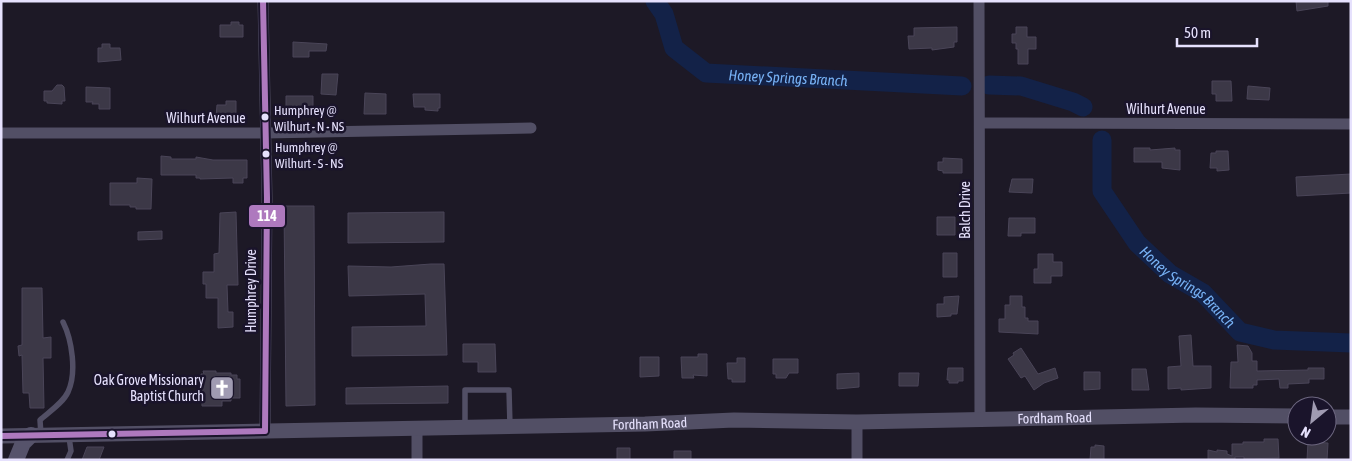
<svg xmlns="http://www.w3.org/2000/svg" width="1352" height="461" font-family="'Asap Condensed',sans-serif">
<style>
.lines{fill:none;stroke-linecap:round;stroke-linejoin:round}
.river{stroke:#132248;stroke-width:19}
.building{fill:#3c3847;stroke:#4a4558}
.service{stroke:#524f65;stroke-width:5.5}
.minor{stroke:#524f65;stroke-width:11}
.tertiary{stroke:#524f65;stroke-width:15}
.secondary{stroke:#56536b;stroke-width:16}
.bus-1-casing{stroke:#1a142b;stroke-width:10}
.bus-1{stroke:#ae79be;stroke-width:6}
.bus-dot{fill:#e6e1fd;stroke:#1a142b;stroke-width:2}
.labels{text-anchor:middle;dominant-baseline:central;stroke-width:5;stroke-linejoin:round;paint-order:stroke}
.bus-label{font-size:13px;fill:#e6e1fd;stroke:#1a142b;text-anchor:start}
.street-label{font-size:14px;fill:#e6e1fd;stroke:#1a142b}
.poi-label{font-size:14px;fill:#e6e1fd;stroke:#1a142b;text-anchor:end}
.water-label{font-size:15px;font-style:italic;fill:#77b1f4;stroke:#1a142b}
.line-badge{stroke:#1a142b;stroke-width:2}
.badge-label{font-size:14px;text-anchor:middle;font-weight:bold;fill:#fff}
</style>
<rect width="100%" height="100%" fill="#1d1926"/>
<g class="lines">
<!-- river -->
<g class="river">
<path id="s1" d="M655 1 664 14 674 48 706 73 962 86"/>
<path d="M989 85 1021 86 1073 102 1083 107"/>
<path id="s2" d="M1102 140V191L1137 243 1170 274 1203 293 1240 332 1274 340 1351 343"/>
</g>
</g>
<!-- building -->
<path class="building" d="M1296 1H1328V6L1297 11Z
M231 22H239V25H243V37H220V25H231Z
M957 27V42H954V47L932 50V48L909 49 908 36H914V28Z
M1016 27H1027V37H1036V49H1028V64H1018V49H1016V43H1012V34H1016Z
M293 42 327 44 326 51H309V57H293Z
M102 44H110V48H120L121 60 98 62V48H102Z
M322 74H338L336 95 321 94Z
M1212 81H1231L1232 101H1216V94H1212Z
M57 85H62L64 87 65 101H62V104L47 103V101H44V91H52Z
M1248 86 1270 88 1269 100 1247 99Z
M86 87 110 88V109H99V104H92L93 102H86Z
M365 93 386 94V114H364Z
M413 94H440V108H438V111L425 110V107H414Z
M286 96H313V110H286Z
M226 101H236V117H216L217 105H226Z
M1134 148H1150V150L1175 148V150H1180V170L1162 168V162H1134Z
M1216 151H1228L1229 170 1217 171V168H1210L1211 153H1216Z
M161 156 171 157V159H196V157L213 160H247V178H243V183H233V178L200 179V178H196V175H161Z
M943 158 962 159V173H943V171L938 170V162H943Z
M1351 174V193L1297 196 1296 177Z
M137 178 152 179 151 209H136V207H130V205H110V183H137Z
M1012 179H1033L1032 193 1009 192Z
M284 206H314L315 405 286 406Z
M236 212 238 285H227L228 312H233V327L218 328V298H206V284H203V272H214V254L219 253 220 213Z
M444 212V242L348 243V213Z
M937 217H955V235H937Z
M1009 218H1035V233H1021V236H1008Z
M162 231V239L138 240V232Z
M943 253H957V277H943Z
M1038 254H1053V262H1062V276H1051V283H1034V269H1038Z
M431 264H444L447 355 352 356V327L426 326 425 294 349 296 348 266 391 267Z
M22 288H42L43 338 51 337V358H43L44 408H30L29 393H23L22 355 19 356 18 346 22 345Z
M959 296 957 314H951V316L937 317V304H944V297Z
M1010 296H1022V307H1025V318H1028V321H1038V334L999 332V319H1005V305H1010Z
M1191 335 1193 366H1211V388L1181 390V388L1168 389V367L1181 366 1179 336Z
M463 344H495L496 372H478V362H463Z
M1237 345 1248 346 1252 353V361H1257V371L1308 370V368H1324V379H1309V383L1288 384V388H1280L1279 379 1257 380V385H1253V388H1230L1231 362H1238Z
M1021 348 1038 374 1055 368 1058 378 1044 383 1034 390 1025 376 1021 378 1008 359 1014 355 1013 353Z
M698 354H707V376L693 375 694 378H682L681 357H698Z
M640 357H659V376L640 377Z
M737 358H745V382H732V379H728L727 363H737Z
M773 359H798V373H789L786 378H776V374H773Z
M948 368H963V381H958V383H949V380H947Z
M1132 369H1146L1149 390H1132Z
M203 371H216V373H231V375H237V379H240V398H231V401H222V406H202L201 374H204Z
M1084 372H1100V389L1084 390Z
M859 373V387L837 389V374Z
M899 373H919L918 386H899Z
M448 386V403L346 404V388Z
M1264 439H1278L1279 458 1244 459V457H1235V460H1208V450L1217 452V450L1227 451V454L1232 456V444H1243V442H1264Z
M1308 442 1328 443 1327 460H1307Z
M1095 445 1104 446V460H1090L1091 447H1095Z
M87 447H104L99 460H82Z
M617 448H630V460H617Z
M674 451H691V460H674Z"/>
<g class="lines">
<!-- service -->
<path class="service" d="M465 426V390H509L510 426
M41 435 40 420C49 412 63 403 68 392 77 373 72 340 63 322
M67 460 71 451 69 437"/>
<!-- minor -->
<path class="minor" d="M263 1 267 198 265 431
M979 1 980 419
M980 123 1351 124
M1 133H265L531 128
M417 427V460
M857 460V422"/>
<!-- tertiary -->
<g class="tertiary">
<path d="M1327 417H1351"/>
<path id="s3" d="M1 436 645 424 734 420 857 422 1196 415 1297 416"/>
</g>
<!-- secondary -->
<path class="secondary" d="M16 460 23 443 31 435"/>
<defs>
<path id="bus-1" d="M263 1 267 198 265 431
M1 436 265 431"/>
</defs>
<!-- bus-1 casing -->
<use href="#bus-1" class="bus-1-casing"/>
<!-- bus-1 -->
<use href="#bus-1" class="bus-1"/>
</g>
<!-- icons -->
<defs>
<symbol id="church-square" viewBox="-11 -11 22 22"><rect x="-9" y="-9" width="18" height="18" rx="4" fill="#a09bb2" stroke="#1a142b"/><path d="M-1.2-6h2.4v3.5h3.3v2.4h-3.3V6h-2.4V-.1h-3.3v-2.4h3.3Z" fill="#fff"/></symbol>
</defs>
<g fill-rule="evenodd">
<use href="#church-square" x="208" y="374" width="28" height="28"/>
</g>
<!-- markers -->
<g class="bus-dot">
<circle cx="265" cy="117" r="4.5"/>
<circle cx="266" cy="154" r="4.5"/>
<circle cx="112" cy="434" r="4.5"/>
</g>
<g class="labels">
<!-- bus labels -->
<g class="bus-label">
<text x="274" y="110">Humphrey @<tspan x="274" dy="16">Wilhurt - N - NS</tspan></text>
<text x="275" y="147">Humphrey @<tspan x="275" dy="16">Wilhurt - S - NS</tspan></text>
</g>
<!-- street labels -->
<g class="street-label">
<text x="1166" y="109">Wilhurt Avenue</text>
<text x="206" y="118">Wilhurt Avenue</text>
<text transform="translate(965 210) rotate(-90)">Balch Drive</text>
<text transform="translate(251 291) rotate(-90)">Humphrey Drive</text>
<text stroke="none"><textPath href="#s3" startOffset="1054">Fordham Road</textPath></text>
<text stroke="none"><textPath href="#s3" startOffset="649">Fordham Road</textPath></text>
</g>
<!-- poi labels -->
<g class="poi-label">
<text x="204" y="380">Oak Grove Missionary<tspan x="204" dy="16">Baptist Church</tspan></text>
</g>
<!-- water labels -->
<g class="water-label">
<text stroke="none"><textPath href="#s1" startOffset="174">Honey Springs Branch</textPath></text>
<text stroke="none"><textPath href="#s2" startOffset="181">Honey Springs Branch</textPath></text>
</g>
</g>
<rect class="line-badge" x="248" y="204" width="38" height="24" rx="5" fill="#ae79be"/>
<g class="badge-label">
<text x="267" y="221">114</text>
</g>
<!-- border -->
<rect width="1352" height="461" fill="none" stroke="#e6e1fd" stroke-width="5"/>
<!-- north arrow -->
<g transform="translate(1312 421) rotate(209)"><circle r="24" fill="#1a142b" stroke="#6c667f"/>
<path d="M0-4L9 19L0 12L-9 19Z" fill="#a09bb2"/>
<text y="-8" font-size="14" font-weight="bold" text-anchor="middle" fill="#e6e1fd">N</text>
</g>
<!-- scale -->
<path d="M1177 38v8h80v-8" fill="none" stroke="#e6e1fd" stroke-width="2.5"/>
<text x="1184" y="38" font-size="15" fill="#e6e1fd" stroke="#1a142b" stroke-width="4" paint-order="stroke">50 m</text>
</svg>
